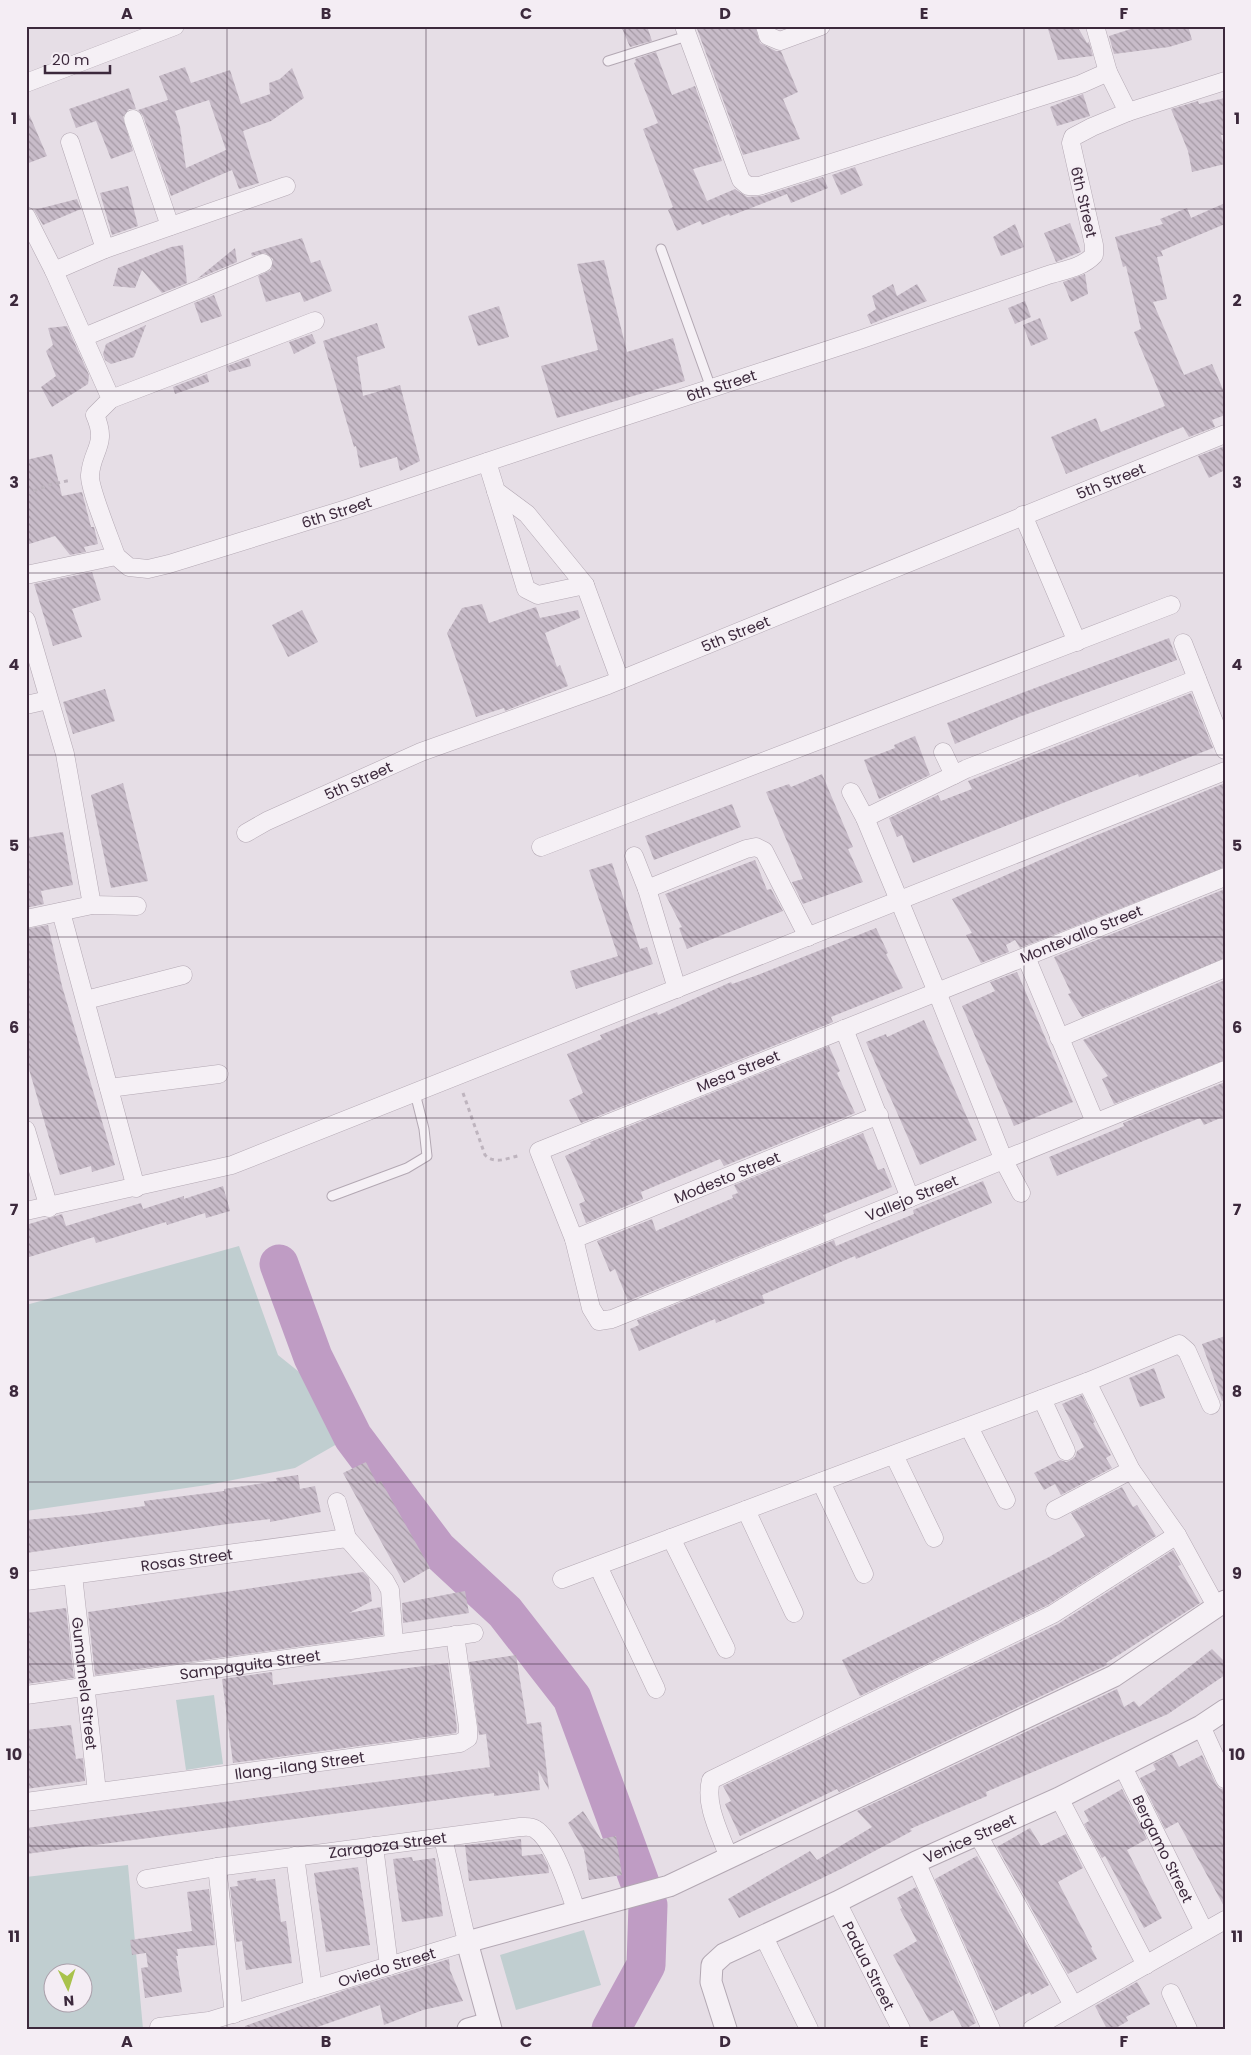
<svg xmlns="http://www.w3.org/2000/svg" width="1251" height="2055" font-family="Poppins,sans-serif">
<style>
.green{fill:#c0ced0;fill-rule:evenodd}
.lines{fill:none;stroke-linecap:round;stroke-linejoin:round}
.river{stroke:#bf9cc4;stroke-width:39}
.building{fill:url(#building-back-hatch);fill-rule:evenodd}
.service-casing{stroke:#b3a8b3;stroke-width:11}
.minor-casing{stroke:#b3a8b3;stroke-width:19}
.tertiary-casing{stroke:#b3a8b3;stroke-width:23}
.path{stroke:#beb4be;stroke-width:3;stroke-dasharray:4 4;stroke-linecap:butt}
.service{stroke:#f5f0f5;stroke-width:9}
.minor{stroke:#f5f0f5;stroke-width:18}
.tertiary{stroke:#f5f0f5;stroke-width:21}
.grid{fill:none;stroke:#3c293c;stroke-width:1;stroke-opacity:0.55}
.labels{text-anchor:middle;dominant-baseline:central;stroke-width:4.5;stroke-linejoin:round;paint-order:stroke}
.street-label{font-size:15px;fill:#3c293c;stroke:#f4edf4}
.neatline{fill:none;stroke:#3c293c;stroke-width:2}
.grid-label{font-size:16px;text-anchor:middle;font-weight:bold;fill:#3c293c}
</style>
<defs>
<pattern id="building-back-hatch" width="6" height="6" patternUnits="userSpaceOnUse" patternTransform="scale(1.25)"><rect width="6" height="6" fill="#c8bcc9"/><path d="M-1 5l2 2M0 0l6 6M5-1l2 2" fill="none" stroke="#a499a4"/></pattern>
</defs>
<rect width="100%" height="100%" fill="#e6dee6"/>
<!-- green -->
<path class="green" d="M239 1246 278 1355 319 1388 347 1387 377 1457 364 1459 344 1440 295 1468 207 1485 26 1511V1305Z
M214 1695 223 1764 186 1770 176 1700Z
M128 1865 143 2029H26V1877ZM52 1972H82V2002H52Z
M584 1930 601 1985 516 2010 500 1955Z"/>
<g class="lines">
<!-- river -->
<path class="river" d="M279 1264 313 1357 353 1437 437 1549 505 1612 572 1698 648 1905 646 1965 611 2029"/>
</g>
<!-- building -->
<path class="building" d="M621 26H647L652 41 630 47Z
M696 26H755L760 43 776 51H781L798 92 783 99 800 139 743 155Z
M1047 26H1077L1087 43 1089 42 1093 56 1058 60Z
M1140 26H1188L1192 40 1169 47 1114 54 1109 36Z
M656 52 672 95 695 86 722 161 693 169 707 201 735 189 747 197 762 196 823 177 828 188 791 203 787 194 730 216 729 214 702 225 700 221 677 231 668 210 673 207 643 129 658 123 634 63 636 62 635 59Z
M185 67 191 83 230 70 241 104 270 94 269 83 280 79 292 68 304 98 271 121 243 131 259 183 239 189 232 170 171 196 143 116 138 110 168 100 159 76ZM209 100 226 150 186 168 180 127 175 111Z
M129 88 136 109H129L123 117 133 151 111 159 96 121 76 128 69 109Z
M1083 94 1090 116 1057 126 1050 107Z
M1225 98V135H1221L1225 151V164L1192 172 1188 151 1171 109 1198 101 1199 104Z
M26 107 47 156 26 164Z
M855 167 863 185 841 195 832 175Z
M128 186 138 226 112 235 100 193Z
M77 199 81 209 43 225 34 210Z
M1225 203V224L1161 251 1163 256 1157 257 1167 299 1153 302 1184 375 1212 364 1225 394V415L1212 420 1215 427 1189 437 1183 427 1066 474 1051 437 1096 418 1101 432 1165 406 1134 332 1141 329 1126 266 1123 267 1115 237 1163 224 1160 219 1187 208 1191 218Z
M1070 223 1081 252 1056 262 1044 233Z
M1015 224 1024 247 1001 256 993 237Z
M302 238 311 263 320 260 332 291 304 302 300 292 266 302 258 276 271 270 273 259 265 253 252 256 251 253Z
M183 245 187 283 162 293 142 270 135 288 113 286 118 268 171 247Z
M235 248 237 262 197 279Z
M604 260 627 352 673 338 685 381 557 418 541 366 598 350 577 264Z
M1085 274 1088 294 1071 302 1063 282Z
M893 284 897 296 917 284 927 301 871 324 867 315 876 309 872 296Z
M214 295 222 316 201 323 194 303Z
M1025 301 1031 317 1015 324 1008 308Z
M499 306 509 337 478 346 468 316Z
M1040 318 1048 339 1031 346 1023 325Z
M377 323 385 348 357 357 363 396 400 385 420 461 400 471 397 457 360 468 356 446 354 447 323 341Z
M146 325 134 357 111 364 105 360 103 354 106 344Z
M67 326 89 375 88 384 52 407 41 387 56 376 46 351 53 345 48 328Z
M312 334 316 343 294 354 289 342Z
M249 358 251 366 229 372 227 366Z
M207 374 209 382 175 394 173 387Z
M1225 446V470L1209 478 1198 456Z
M52 454 62 496 82 492 91 527H94L98 544 84 547 86 552 70 555 55 536 26 545V460Z
M92 572 101 600 72 609 82 637 53 646 34 584Z
M482 604 489 623 536 607 540 618 578 610 580 618 545 633 557 667 560 665 568 686 505 711 504 708 476 717 447 633 462 608Z
M302 610 318 642 288 657 272 625Z
M1169 638 1177 660 1019 717 955 744 947 723 1019 694Z
M105 689 115 721 73 734 63 702Z
M1191 693 1213 748 1139 777 1138 774 1063 803 913 863 902 835 897 837 889 818 938 795 941 801 972 789 968 781Z
M915 736 930 775 879 799 864 760 895 748 894 745Z
M822 774 853 847 848 849 863 882 803 904 792 882 803 879 766 792 789 784 791 787Z
M123 783 148 881 111 888 91 795Z
M1225 783V867L1020 948 1015 940 1006 945 1009 952 981 963 966 935 972 933 952 899 1092 837Z
M732 804 741 827 654 860 645 836Z
M63 832 73 885 41 891 44 904 26 908V838Z
M755 860 767 890 771 889 783 911 687 949 679 928 682 927 665 894Z
M612 863 640 949 647 947 653 964 576 989 570 971 618 956 589 870Z
M1225 889V958L1082 1017 1068 994 1071 993 1054 957Z
M48 925 62 986 115 1165 92 1172 91 1166 60 1175 26 1059V929Z
M876 928 888 953 886 954 903 988 831 1017 833 1022 821 1027 581 1123 569 1100 583 1093 567 1054 602 1039 600 1035 657 1012 658 1015 731 982 732 984 755 976Z
M1017 972 1073 1102 1014 1126 962 1006 995 991 990 982Z
M1225 980V1060L1114 1104 1102 1079 1108 1076 1083 1040Z
M924 1020 977 1140 920 1165 866 1042 886 1034 887 1037Z
M829 1046 840 1071 837 1073 855 1113 724 1166 720 1159 641 1192 643 1199 586 1223 579 1204 585 1201 565 1156 591 1144 590 1142Z
M1225 1082V1116L1204 1125 1200 1118 1057 1176 1049 1157 1124 1126 1123 1123Z
M863 1133 878 1170 884 1168 892 1187 823 1215 826 1221 628 1301 615 1269 610 1272 597 1241 652 1219 656 1231 733 1198 732 1195 738 1193 734 1185Z
M983 1181 992 1203 856 1259 855 1256 762 1295 765 1303 716 1323 715 1319 639 1351 630 1329 639 1325 637 1320 834 1240 836 1246 860 1236 914 1214 913 1210Z
M223 1186 230 1211 206 1218 205 1213 167 1225 166 1222 96 1243 94 1237 26 1258V1225L62 1214 66 1226 141 1203 143 1209 184 1196V1199Z
M1225 1336V1400L1222 1401 1202 1344Z
M1154 1368 1165 1398 1140 1407 1129 1378Z
M1082 1395 1095 1422 1093 1423 1111 1455 1106 1458 1112 1468 1061 1495 1055 1484 1044 1490 1034 1473 1060 1460 1066 1462 1071 1460 1075 1457 1077 1451 1084 1447 1062 1404Z
M366 1462 377 1484 381 1481 430 1568 404 1583 343 1473Z
M298 1475 300 1489 315 1486 321 1512 270 1522V1519L228 1524 26 1553V1520L79 1515 145 1506 144 1501 224 1491V1489L277 1481 276 1478Z
M1122 1487 1133 1507 1137 1505 1156 1536 1048 1605 860 1696 842 1660 1049 1557 1085 1536 1071 1513Z
M1173 1550 1181 1565 1178 1566 1200 1603 1106 1663 1107 1665 839 1792 837 1789 740 1836 725 1804 731 1801 723 1786 1058 1624Z
M363 1572 369 1578 372 1601 349 1613 381 1607 383 1635 95 1675 88 1612Z
M465 1591 469 1613 403 1623 402 1603Z
M66 1608 74 1678 26 1684V1613Z
M1212 1649 1225 1662V1675L1168 1714 986 1792 987 1796 910 1829 912 1831 843 1868 739 1918 728 1899 810 1851 817 1860 872 1827 857 1811 1117 1689 1124 1707 1134 1701 1139 1707Z
M516 1655 527 1724 541 1722 549 1790 538 1770 540 1790 494 1796V1793L26 1854V1828L490 1767 486 1734 479 1735 469 1662Z
M448 1663 457 1728 456 1733 233 1763 222 1679 272 1672 273 1685Z
M71 1725 76 1759 83 1758 85 1781 26 1789V1730Z
M1172 1754 1179 1767 1202 1755 1216 1784 1219 1788 1225 1790V1908L1178 1822 1165 1829 1140 1778 1156 1770 1153 1764Z
M1122 1789 1147 1839 1127 1850 1162 1918 1144 1928 1105 1856 1102 1858 1084 1824 1089 1821 1084 1811Z
M583 1811 601 1839 616 1836 622 1875 589 1880 584 1850 568 1823Z
M1030 1828 1041 1846 1066 1834 1083 1868 1058 1882 1092 1947 1091 1948 1097 1959 1068 1974 997 1847Z
M521 1839 522 1856 542 1854 548 1865 549 1873 469 1881 465 1845Z
M977 1856 1049 1985 1031 1995 1030 1992 995 2011 935 1879Z
M412 1857 413 1861 435 1858 443 1916 402 1922 393 1859Z
M358 1867 370 1945 326 1952 314 1873Z
M256 1878V1881L275 1879 281 1922 286 1921 292 1963 246 1970 242 1941 236 1942 230 1887 238 1886 237 1881Z
M916 1887 976 2023 965 2029H963L953 2010 930 2022 893 1955 917 1941 900 1909 902 1908 897 1898Z
M209 1889 215 1945 177 1949 178 1956H176L182 1992 145 1998 141 1968 148 1967 146 1953 132 1955 130 1940 192 1931 187 1892Z
M449 1959 450 1970 463 2001 423 2010 384 2025 380 2005 312 2029H246L245 2026 348 1989Z
M1137 1982 1150 2004 1126 2017 1128 2021 1114 2029H1107L1095 2006Z"/>
<g class="lines">
<defs>
<path id="service" d="M608 61 687 36
M661 249 711 388
M332 1196 407 1168 427 1156 424 1129 415 1093"/>
<g id="minor">
<path d="M684 26 741 180 748 186H759L1081 84 1108 72 1128 112"/>
<path d="M765 26 768 36 780 41 821 26"/>
<path d="M1095 26 1108 72"/>
<path d="M26 83 175 26"/>
<path d="M133 119 170 226"/>
<path d="M70 142 105 249"/>
<path d="M26 216 54 271 111 399 95 415C108 445 92 449 90 475 89 488 111 541 116 556"/>
<path d="M54 271 105 249 286 186"/>
<path d="M84 337 263 263"/>
<path d="M111 399 315 321"/>
<path d="M487 462 496 491 527 514 585 585 620 680"/>
<path d="M496 491 526 589 538 595 585 585"/>
<path d="M1023 515 1077 642"/>
<path id="s1" d="M26 575 116 556 129 567 148 569 169 564 343 510 586 429 862 339 1048 275C1064 270 1082 268 1094 255V245L1071 143 1073 137 1092 127 1128 112 1225 81"/>
<path d="M26 620 65 754 92 905"/>
<path d="M1183 643 1225 750"/>
<path d="M26 705 48 700"/>
<path d="M943 752 954 775 966 769 1197 679"/>
<path d="M851 792 865 818 937 992 1004 1161 1021 1193"/>
<path d="M865 818 954 775"/>
<path id="s2" d="M246 833 267 821 421 752 608 685 1225 434"/>
<path d="M541 847 1171 605"/>
<path d="M634 856 647 889 677 989"/>
<path id="s3" d="M1225 877 539 1151 574 1239 591 1308 599 1321 612 1319 1225 1070"/>
<path d="M647 889 746 849 756 847 764 851 808 937"/>
<path d="M61 912 136 1188"/>
<path d="M26 919 92 905 137 906"/>
<path d="M1026 957 1095 1122"/>
<path d="M86 1000 183 975"/>
<path d="M844 1029 910 1198"/>
<path d="M1059 1038 1225 968"/>
<path d="M109 1088 219 1074"/>
<path d="M26 1130 49 1208"/>
<path d="M26 1211 232 1165 1225 771"/>
<path id="s4" d="M574 1239 879 1115"/>
<path d="M1087 1382 1179 1344 1187 1351 1211 1405"/>
<path d="M1042 1399 1066 1451"/>
<path d="M969 1427 1006 1500"/>
<path d="M894 1455 934 1538"/>
<path d="M821 1482 864 1574"/>
<path d="M337 1502 347 1538 385 1581 390 1590 394 1643"/>
<path d="M746 1510 794 1613"/>
<path d="M1055 1510 1131 1470"/>
<path d="M671 1538 726 1649"/>
<path d="M598 1566 656 1689"/>
<path id="s5" d="M73 1575 97 1792"/>
<path d="M562 1579 1087 1382 1131 1470 1177 1535 1216 1606"/>
<path id="s6" d="M26 1581 347 1538"/>
<path id="s7" d="M26 1695 474 1633"/>
<path d="M1201 1726 1225 1779"/>
<path id="s8" d="M1123 1767 1204 1931"/>
<path d="M1059 1798 1146 1965"/>
<path id="s9" d="M26 1802 460 1743 468 1738V1727L455 1635"/>
<path d="M978 1835 1073 2005"/>
<path d="M374 1846 389 1966"/>
<path d="M295 1856 313 1989"/>
<path d="M729 1858C721 1835 704 1805 711 1780L1053 1614 1177 1535"/>
<path d="M916 1862 991 2029"/>
<path d="M217 1867 234 2014"/>
<path id="s10" d="M146 1879 217 1867 520 1827C525 1827 531 1826 535 1829 554 1840 570 1892 577 1913"/>
<path id="s11" d="M837 1902 901 2029"/>
<path d="M764 1937 809 2029"/>
<path d="M1171 1993 1188 2029"/>
<path id="s12" d="M159 2027 209 2021 467 1942 443 1838"/>
<path d="M1032 2029 1225 1920"/>
</g>
<g id="tertiary">
<path d="M468 2029 489 2023"/>
<path d="M491 2029 467 1942 669 1886 1114 1676 1225 1601"/>
<path id="s13" d="M726 2029 711 1982 712 1965 724 1954 837 1902 916 1862 1059 1798 1201 1726 1225 1710"/>
</g>
</defs>
<!-- service casing -->
<use href="#service" class="service-casing"/>
<!-- minor casing -->
<use href="#minor" class="minor-casing"/>
<!-- tertiary casing -->
<use href="#tertiary" class="tertiary-casing"/>
<!-- path -->
<path class="path" d="M26 494 49 485 71 480
M463 1093 485 1155C495 1165 508 1158 521 1155"/>
<!-- service -->
<use href="#service" class="service"/>
<!-- minor -->
<use href="#minor" class="minor"/>
<!-- tertiary -->
<use href="#tertiary" class="tertiary"/>
</g>
<!-- grid -->
<path class="grid" d="M227 26V2029M426 26V2029M625 26V2029M825 26V2029M1024 26V2029M26 209H1225M26 391H1225M26 573H1225M26 755H1225M26 937H1225M26 1118H1225M26 1300H1225M26 1482H1225M26 1664H1225M26 1846H1225"/>
<g class="labels">
<!-- street labels -->
<g class="street-label">
<text transform="translate(1084 202) rotate(77)">6th Street</text>
<text stroke="none"><textPath href="#s1" startOffset="730">6th Street</textPath></text>
<text stroke="none"><textPath href="#s2" startOffset="934">5th Street</textPath></text>
<text stroke="none"><textPath href="#s1" startOffset="325">6th Street</textPath></text>
<text stroke="none"><textPath href="#s2" startOffset="529">5th Street</textPath></text>
<text stroke="none"><textPath href="#s2" startOffset="124">5th Street</textPath></text>
<text transform="translate(1081 934) rotate(-22)">Montevallo Street</text>
<text transform="translate(738 1071) rotate(-22)">Mesa Street</text>
<text stroke="none"><textPath href="#s4" startOffset="165">Modesto Street</textPath></text>
<text stroke="none"><textPath href="#s3" startOffset="1256">Vallejo Street</textPath></text>
<text stroke="none"><textPath href="#s6" startOffset="162">Rosas Street</textPath></text>
<text stroke="none"><textPath href="#s7" startOffset="226">Sampaguita Street</textPath></text>
<text stroke="none"><textPath href="#s5" startOffset="109">Gumamela Street</textPath></text>
<text stroke="none"><textPath href="#s9" startOffset="276">Ilang-ilang Street</textPath></text>
<text stroke="none"><textPath href="#s13" startOffset="354">Venice Street</textPath></text>
<text stroke="none"><textPath href="#s10" startOffset="244">Zaragoza Street</textPath></text>
<text stroke="none"><textPath href="#s8" startOffset="91">Bergamo Street</textPath></text>
<text stroke="none"><textPath href="#s11" startOffset="71">Padua Street</textPath></text>
<text stroke="none"><textPath href="#s12" startOffset="236">Oviedo Street</textPath></text>
</g>
</g>
<!-- border -->
<rect width="1251" height="2055" fill="none" stroke="#f4edf4" stroke-width="55"/>
<!-- north arrow -->
<g transform="translate(68 1988) rotate(176)"><circle r="24" fill="#f4edf4" stroke="#aa9faa"/>
<path d="M0-4L9 19L0 12L-9 19Z" fill="#a9c24c"/>
<text y="-8" font-size="14" font-weight="bold" text-anchor="middle" fill="#3c293c">N</text>
</g>
<!-- scale -->
<path d="M45 65v8h65v-8" fill="none" stroke="#3c293c" stroke-width="2.5"/>
<text x="52" y="65" font-size="15" fill="#3c293c" stroke="#f4edf4" stroke-width="4" paint-order="stroke">20 m</text>
<rect x="28" y="28" width="1196" height="2000" class="neatline"/>
<g class="grid-label">
<text x="127" y="19">A</text>
<text x="326" y="19">B</text>
<text x="526" y="19">C</text>
<text x="725" y="19">D</text>
<text x="924" y="19">E</text>
<text x="1124" y="19">F</text>
<text x="14" y="124">1</text>
<text x="1237" y="124">1</text>
<text x="14" y="306">2</text>
<text x="1237" y="306">2</text>
<text x="14" y="488">3</text>
<text x="1237" y="488">3</text>
<text x="14" y="670">4</text>
<text x="1237" y="670">4</text>
<text x="14" y="851">5</text>
<text x="1237" y="851">5</text>
<text x="14" y="1033">6</text>
<text x="1237" y="1033">6</text>
<text x="14" y="1215">7</text>
<text x="1237" y="1215">7</text>
<text x="14" y="1397">8</text>
<text x="1237" y="1397">8</text>
<text x="14" y="1579">9</text>
<text x="1237" y="1579">9</text>
<text x="14" y="1760">10</text>
<text x="1237" y="1760">10</text>
<text x="14" y="1942">11</text>
<text x="1237" y="1942">11</text>
<text x="127" y="2047">A</text>
<text x="326" y="2047">B</text>
<text x="526" y="2047">C</text>
<text x="725" y="2047">D</text>
<text x="924" y="2047">E</text>
<text x="1124" y="2047">F</text>
</g>
</svg>
